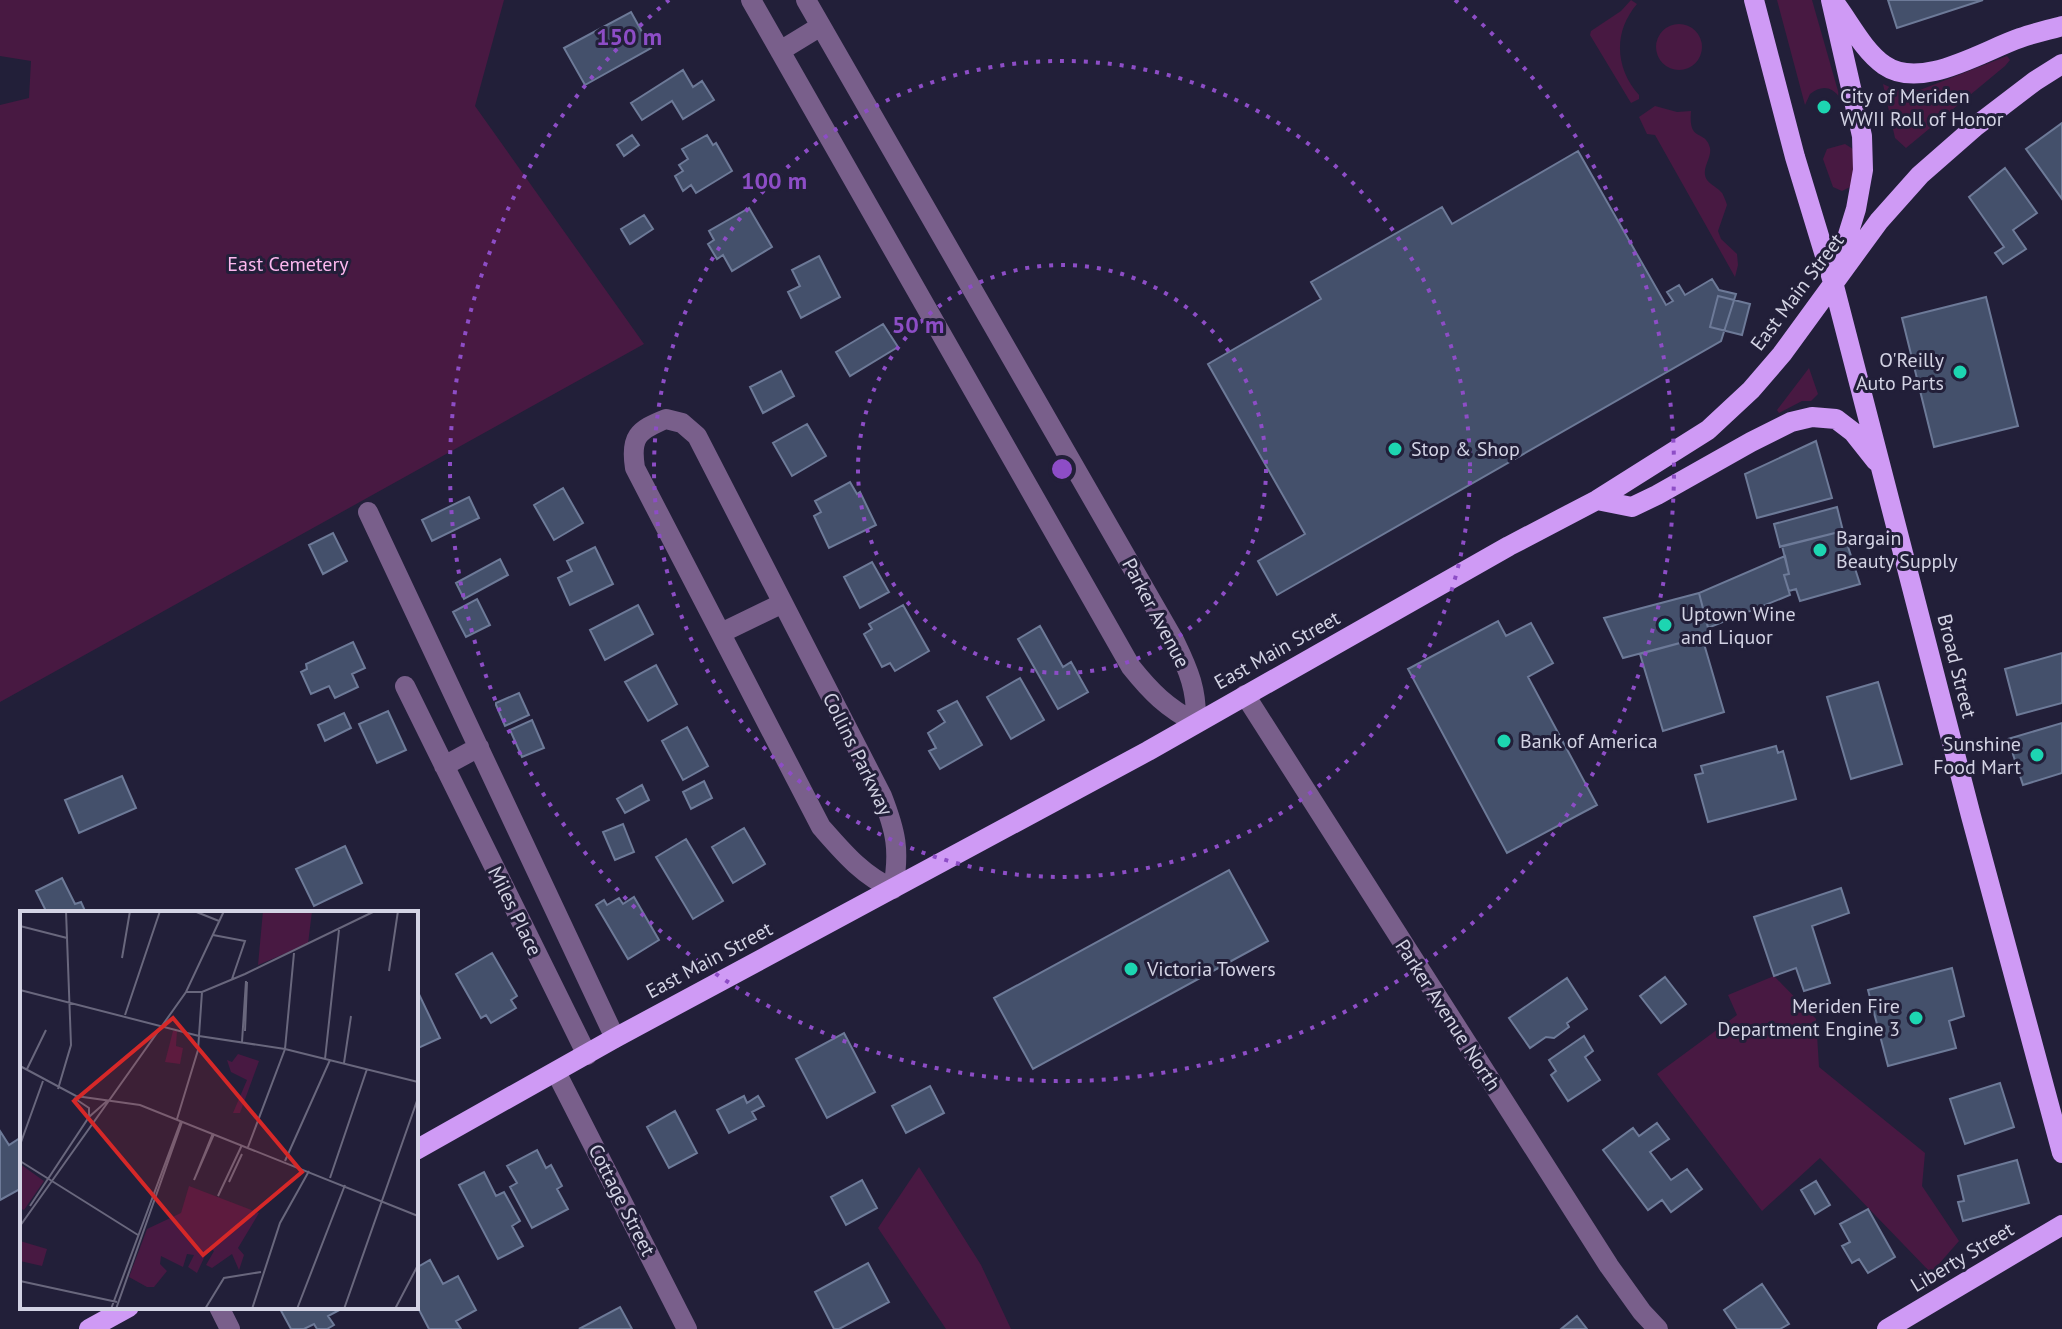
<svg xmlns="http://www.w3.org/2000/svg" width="2062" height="1329" font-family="'PT Sans',sans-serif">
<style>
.green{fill:#481942}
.building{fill:#44506b;stroke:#6d7a98;stroke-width:2}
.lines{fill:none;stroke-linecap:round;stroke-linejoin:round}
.minor{stroke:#795f8b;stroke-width:20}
.major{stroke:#cf9af5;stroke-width:20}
.ring{fill:none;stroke:#8d4dc6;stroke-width:4;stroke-dasharray:4 8}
.poi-dot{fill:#1dd5b1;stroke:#221f39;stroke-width:3}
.labels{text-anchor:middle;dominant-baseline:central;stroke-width:6;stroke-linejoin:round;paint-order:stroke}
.poi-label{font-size:20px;fill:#d3d3e4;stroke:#221f39;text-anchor:start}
.park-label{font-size:20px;fill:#fcb8ef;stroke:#221f39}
.street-label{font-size:20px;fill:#d3d3e4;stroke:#221f39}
.inset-road{fill:none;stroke:#69677d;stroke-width:2}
.view{fill:#d62828;fill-opacity:0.15;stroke:#d62828;stroke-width:4}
.inset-edge{fill:none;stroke:#d3d3e4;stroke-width:4}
.centre{fill:#8d4dc6;stroke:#221f39;stroke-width:4}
.ring-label{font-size:24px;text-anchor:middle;font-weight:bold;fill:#8d4dc6;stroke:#221f39;stroke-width:6;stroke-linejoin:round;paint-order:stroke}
</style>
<rect width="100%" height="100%" fill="#221f39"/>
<!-- green -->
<path class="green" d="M0 0H504L475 106 644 344 0 702V105L29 98 31 61 0 56Z
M1631 0 1637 4C1613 32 1615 68 1639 95V99L1631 103 1590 35 1591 31 1621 11Z
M1777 0H1812L1840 98C1832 86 1821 85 1810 94L1805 105Z
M1656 47a23 23 0 1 1 46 0a23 23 0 1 1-46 0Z
M2007 56 2010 60 2005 66 1906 148 1895 138 1883 84 1896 90H1920Z
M1655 106 1677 112 1691 111C1688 144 1705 128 1710 148 1712 159 1700 169 1707 180 1711 185 1718 188 1722 193 1723 194 1727 204 1727 205L1718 231 1721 239 1737 254 1738 265 1735 277 1655 135 1647 134 1639 117Z
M1845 144 1853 149V178L1850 187 1842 191 1833 187 1823 159 1827 149Z
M1809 368 1818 394 1811 401H1802L1779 413 1777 410Z
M1774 976 1816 1019 1819 1067 1925 1153 1922 1186 1959 1241 1931 1273 1820 1158 1762 1211 1657 1074 1737 1015 1728 995Z
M919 1167 981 1265 1011 1329H946L878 1228Z"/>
<!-- building -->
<path class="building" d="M1888 0H1983L1897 28Z
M631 12 651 48 585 85 564 48Z
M683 70 693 87 702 81 714 100 683 119 672 101 642 120 631 103Z
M2062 123V199L2026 149Z
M632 135 639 145 624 156 617 145Z
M707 135 713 145 716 143 732 171 696 193 691 185 683 191 675 176 683 171 679 165 688 159 682 149Z
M1578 151 1666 305 1673 301 1667 292 1679 285 1685 295 1712 279 1719 290 1736 294 1721 341 1277 595 1258 561 1305 534 1208 364 1321 299 1311 282 1442 207 1452 224Z
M2005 168 2037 213 2013 230 2026 249 2003 264 1995 253 2004 247 1969 197Z
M749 208 772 247 732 271 723 255 717 259 708 244 714 240 709 231Z
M644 215 653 229 630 244 621 229Z
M819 256 840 297 801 318 788 292 800 286 792 270Z
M1718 296 1750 304 1742 335 1710 327Z
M1986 297 2018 426 1934 447 1902 318Z
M883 324 898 347 850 376 836 352Z
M781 371 794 396 763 413 750 387Z
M807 424 826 456 792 476 773 443Z
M1816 441 1832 498 1757 518 1745 474Z
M850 482 857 494 860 492 876 525 829 548 814 516 821 512 815 501Z
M563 488 583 523 554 540 534 505Z
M469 497 479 518 432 541 422 520Z
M1837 507 1843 531 1780 547 1774 524Z
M1843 531 1860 584 1800 601 1796 589 1789 591 1784 575 1789 574 1782 546Z
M333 533 347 561 323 574 309 545Z
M595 547 613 584 570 605 558 578 572 571 567 561Z
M1785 556 1789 574 1784 575 1790 595 1708 628 1699 593Z
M500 559 508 575 464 599 456 583Z
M872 562 889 592 860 608 844 577Z
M1699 593 1710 635 1623 658 1604 618Z
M477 599 490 625 466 637 453 612Z
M638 605 653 634 605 660 590 630Z
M903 605 929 651 895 671 890 663 882 667 864 634 872 629 869 624Z
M1498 621 1506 636 1531 623 1553 663 1528 677 1597 805 1507 853 1408 669Z
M1040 626 1063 667 1071 662 1088 692 1058 709 1018 639Z
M1702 637 1724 712 1663 731 1640 654Z
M353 642 365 668 352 674 358 687 335 698 329 686 311 694 301 672 307 669 306 664Z
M2062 653V703L2017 715 2005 669Z
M656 665 677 704 648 721 625 682Z
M1020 678 1044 720 1011 739 987 697Z
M1878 682 1902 764 1851 779 1827 697Z
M519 693 529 715 505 726 496 705V703Z
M957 701 982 745 940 769 929 751 936 748 928 733 945 722 938 711Z
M388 711 406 750 377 763 359 724Z
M344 713 351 728 325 741 318 725Z
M532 720 544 748 522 757 510 730Z
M2062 723V773L2023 785 2008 739Z
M687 727 708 766 683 780 662 741Z
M1776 746 1778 753 1783 751 1796 799 1708 822 1695 775 1703 773 1701 766Z
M122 776 136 808 79 833 65 800Z
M704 781 712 798 691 809 683 792Z
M642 785 649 800 625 813 617 799Z
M623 824 634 852 615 860 603 832Z
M744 828 765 864 733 883 712 847Z
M686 839 723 901 693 919 656 857Z
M345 846 362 883 314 906 296 869Z
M1229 870 1268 941 1033 1069 994 998Z
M62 878 75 904 81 902 86 913H47L36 891Z
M1841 888 1849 913 1812 926 1830 983 1804 991 1796 968 1774 976 1754 917Z
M634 897 659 940 628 959 596 905 604 900 607 905 619 898 623 904Z
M492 953 517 996 511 1000 516 1008 491 1023 486 1015 481 1018 456 974Z
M1952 968 1964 1016 1949 1021 1956 1048 1888 1066 1868 990Z
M1665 977 1686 1004 1661 1023 1640 996Z
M1567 978 1587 1009 1567 1023 1569 1027 1554 1038 1546 1037 1530 1048 1509 1018Z
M416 988 440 1038 416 1049Z
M844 1033 875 1092 827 1118 796 1059Z
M1584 1036 1593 1051 1585 1057 1600 1080 1568 1101 1551 1075 1556 1071 1549 1060Z
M2000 1083 2014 1127 1965 1144 1950 1099Z
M930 1086 944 1113 906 1133 892 1106Z
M744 1096 747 1103 758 1096 764 1106 752 1112 756 1119 729 1133 717 1110Z
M675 1111 697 1153 669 1168 647 1127Z
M1657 1123 1669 1139 1650 1152 1671 1180 1687 1169 1702 1189 1671 1212 1662 1200 1648 1210 1603 1150 1633 1128 1639 1136Z
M0 1131 9 1145 20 1138 22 1142V1188L0 1200Z
M537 1150 546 1168 551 1165 562 1186 557 1189 568 1209 532 1228 510 1187 517 1183 507 1166Z
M2017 1160 2029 1203 1963 1221 1958 1202 1964 1201 1958 1176Z
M484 1172 496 1196 504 1192 520 1221 512 1226 523 1246 498 1259 459 1185Z
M862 1180 877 1208 846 1225 831 1197Z
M1816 1181 1830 1205 1815 1214 1801 1190Z
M1868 1209 1895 1257 1868 1273 1859 1259 1852 1263 1842 1246 1850 1242 1840 1224Z
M430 1260 443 1284 458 1276 476 1310 456 1321 461 1329H429L416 1304V1268Z
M868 1263 889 1302 839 1329H834L815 1292Z
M1762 1284 1789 1324 1780 1329H1737L1724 1310Z
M279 1307H345L328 1316 334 1325 327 1329H317L314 1324 304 1329H291Z
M620 1307 632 1329H579Z
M1577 1316 1587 1329H1561Z"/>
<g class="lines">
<!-- minor -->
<path class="minor" d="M751 0 1131 667C1151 692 1167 708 1196 723 1197 690 1189 671 1175 642L806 0
M780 51 821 26
M666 419 682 423 697 436 882 796C896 832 900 850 893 889 862 875 843 852 821 827L635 468C630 437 638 430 666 419Z
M368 512 615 1038
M721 633 783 603
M405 686 587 1055
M1245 695 1609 1266 1642 1312 1658 1329
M444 766 479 747
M556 1072 687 1329
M219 1307 230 1329"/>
<!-- major -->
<path class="major" d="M1754 0 1795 157 1833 282 1971 816 2062 1153
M1831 0 1862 136 1863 170 1856 209 1838 267
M1837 6C1851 25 1864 51 1884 65 1921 91 1982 51 2020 38 2034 33 2048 30 2062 26
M1597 500 1632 507 1657 495 1751 442 1791 422 1812 417 1836 419 1853 432 1876 461
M416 1150 615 1038 1148 751 1509 546 1597 500 1708 430 1751 390 1782 354 1879 221 1920 175 1976 126 2035 81 2062 64
M89 1329 129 1307
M1887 1329 2062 1225"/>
</g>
<!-- distance rings -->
<g class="ring">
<circle cx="1062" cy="469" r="204"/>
<circle cx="1062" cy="469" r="408"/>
<path d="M1455 0A612 612 0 1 1 669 0"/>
</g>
<!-- markers -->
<g class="poi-dot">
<circle cx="1824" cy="107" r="8"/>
<circle cx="1960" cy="372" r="8"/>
<circle cx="1395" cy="449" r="8"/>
<circle cx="1820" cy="550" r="8"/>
<circle cx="1665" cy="625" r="8"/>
<circle cx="1504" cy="741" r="8"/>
<circle cx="2037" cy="755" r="8"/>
<circle cx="1131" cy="969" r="8"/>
<circle cx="1916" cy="1018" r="8"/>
</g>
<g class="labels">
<!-- poi labels -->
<g class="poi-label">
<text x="1840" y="96">City of Meriden<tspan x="1840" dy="23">WWII Roll of Honor</tspan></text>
<text x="1944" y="360" text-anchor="end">O'Reilly<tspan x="1944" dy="23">Auto Parts</tspan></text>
<text x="1411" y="449">Stop &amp; Shop</text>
<text x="1836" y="538">Bargain<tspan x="1836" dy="23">Beauty Supply</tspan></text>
<text x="1681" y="614">Uptown Wine<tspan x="1681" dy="23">and Liquor</tspan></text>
<text x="1520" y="741">Bank of America</text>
<text x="2021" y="744" text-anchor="end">Sunshine<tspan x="2021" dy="23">Food Mart</tspan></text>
<text x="1147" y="969">Victoria Towers</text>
<text x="1900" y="1006" text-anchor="end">Meriden Fire<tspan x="1900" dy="23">Department Engine 3</tspan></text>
</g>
<!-- park labels -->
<g class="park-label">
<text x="288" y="264">East Cemetery</text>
</g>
<!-- street labels -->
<g class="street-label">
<text transform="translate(1797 292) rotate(-53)">East Main Street</text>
<text transform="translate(1156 613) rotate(62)">Parker Avenue</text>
<text transform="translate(1277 650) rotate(-29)">East Main Street</text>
<text transform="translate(1957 666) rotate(76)">Broad Street</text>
<text transform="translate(858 754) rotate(64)">Collins Parkway</text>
<text transform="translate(515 911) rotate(64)">Miles Place</text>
<text transform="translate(709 960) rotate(-28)">East Main Street</text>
<text transform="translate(1448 1015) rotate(57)">Parker Avenue North</text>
<text transform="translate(622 1200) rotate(63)">Cottage Street</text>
<text transform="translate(1962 1257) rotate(-31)">Liberty Street</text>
</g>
</g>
<!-- overview -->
<g transform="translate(20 911)">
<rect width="398" height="398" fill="#221f39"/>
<path d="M243 0H292L288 33 238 54ZM153 120H157L156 135 163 137 160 153 145 151ZM218 143 239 150 220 202H213L227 169 211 161 207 149 212 151ZM0 253 24 270 4 299 0 297ZM169 275 239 302 218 337 224 344 219 359 212 343 192 357 186 354 194 340 189 336 177 362 168 356 174 344 167 343 163 356 141 345 140 353 147 360 134 376H127L109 366 127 318 161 302ZM0 330 27 338 22 355 0 350Z" fill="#481942"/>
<path class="inset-road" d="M174 0 199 10M0 15 47 27M193 24 225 30 212 68M102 47 110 0M369 60 378 0M0 79 179 125 265 138 398 171M166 81H182L225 63 355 0M105 104 140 0M225 120 227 71M222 131 226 70M305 148 319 19M324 152 331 105M0 155 56 185 120 194 398 305M7 158 26 119M38 178 51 134 46 0M54 187 69 197V206M157 208 178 139 182 81M0 234 23 170M228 236 265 138 274 42M0 250 118 324M265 250 310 149M310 267 347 158M174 269 193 222M174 269 194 223M209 271 222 243M198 285 222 234M10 295 69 206 87 190M0 315 166 81 204 0M0 370 97 391M91 398 161 210M96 398 162 211M185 398 204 367 241 361M232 398 260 312 289 260M277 398 325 274M324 398 398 187M375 398 398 354"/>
<path class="view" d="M153 107 282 261 183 344 54 190Z"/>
<rect width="398" height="398" class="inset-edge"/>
</g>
<circle cx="1062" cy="469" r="12" class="centre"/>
<g class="ring-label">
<text x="629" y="45">150 m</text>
<text x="774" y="189">100 m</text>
<text x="918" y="333">50 m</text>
</g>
</svg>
